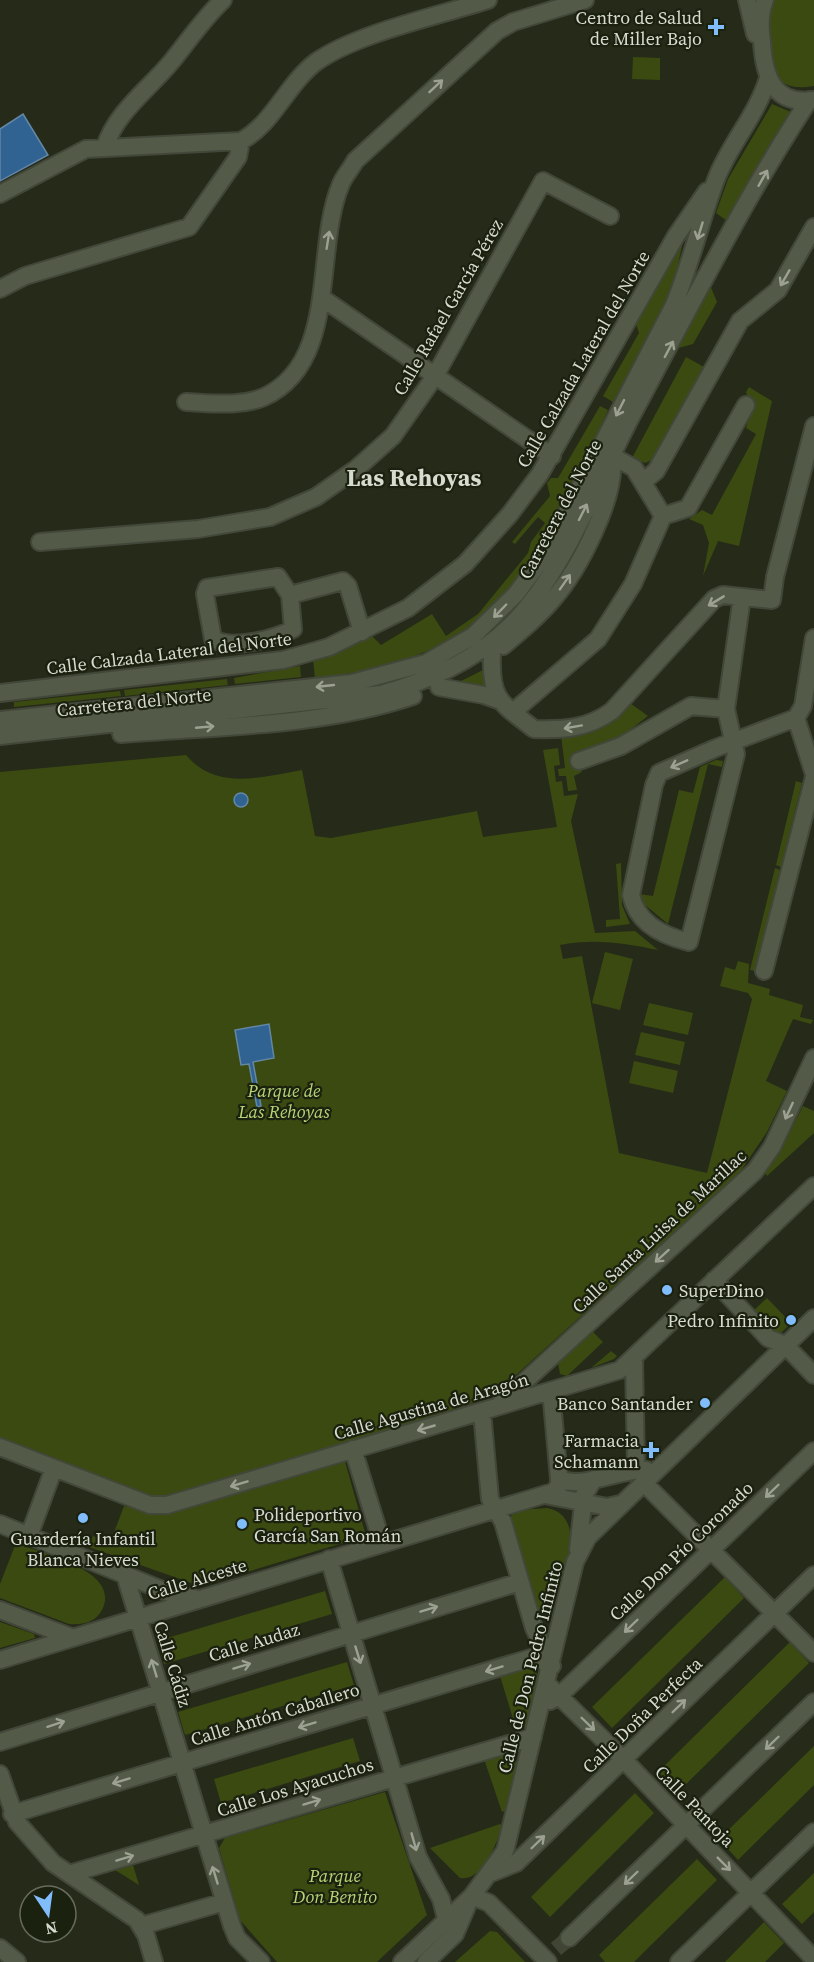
<svg xmlns="http://www.w3.org/2000/svg" width="814" height="1962" font-family="'Source Serif 4',serif">
<style>
.green{fill:#3b4a10}
.water{fill:#316392;stroke:#6387a5;stroke-width:1.5}
.lines{fill:none;stroke-linecap:round;stroke-linejoin:round}
.minor-tunnel{stroke:#404534;stroke-width:16;stroke-dasharray:16 8;stroke-linecap:butt}
.minor-casing{stroke:#424739;stroke-width:20}
.minor{stroke:#535a47;stroke-width:16}
.oneway{stroke:#9ca192}
.poi-dot{fill:#80bdfa;stroke:#1b210f;stroke-width:2}
.labels{text-anchor:middle;dominant-baseline:central;stroke-width:4.5;stroke-linejoin:round;paint-order:stroke}
.poi-label{font-size:18px;fill:#d7dbd0;stroke:#1b210f;text-anchor:end}
.street-label{font-size:18px;fill:#d7dbd0;stroke:#1b210f}
.park-label{font-size:18px;font-style:italic;fill:#b7d376;stroke:#1b210f}
.district-label{font-size:24px;font-weight:bold;fill:#d7dbd0;stroke:#1b210f}
</style>
<rect width="100%" height="100%" fill="#252a19"/>
<!-- green -->
<path class="green" d="M772 0H814V86C773 93 772 69 769 37 768 23 765 13 772 0Z
M633 57 660 58V80L632 79Z
M772 104 791 112 727 221 716 213 728 179Z
M684 237 673 288 613 402 603 396 639 333 635 321Z
M710 285 717 302 693 344 675 349Z
M686 357 704 367 652 460 645 463 632 458Z
M749 387 772 401 739 546 718 541 703 576 709 543 703 525 689 519 702 510 712 515 756 434 746 428 751 409 746 392Z
M600 406 608 410 567 501 562 499C506 623 449 660 315 679L313 659 371 635 381 645 432 614 446 636 478 614 528 553 531 542 545 523 538 517 515 544 512 542 550 496 547 483 551 478H558Z
M300 666 301 677 235 684 234 678Z
M485 669 486 690 460 683 461 681Z
M227 679 228 685 125 696 124 690Z
M120 691 121 696 14 707V702Z
M630 703 648 716 618 739 573 753 572 767 582 772 574 776 577 790 568 791 566 776H559L558 769 565 768 561 735Z
M558 748 560 765 554 766 556 782 562 781 564 796 578 794 571 821 595 933 635 931 658 950C625 943 594 938 560 945L563 959 582 956 619 1153 707 1173 752 999 748 993 720 986 725 967 735 970 738 961 749 964 748 983 770 989 769 995 803 1005 800 1017 813 1020 811 1024 793 1019 766 1081 787 1091 767 1132 740 1172 495 1394 486 1399 166 1498 150 1497 0 1440V772L186 755C216 791 261 777 302 770L315 836 331 838 477 811 483 837 557 827 543 750Z
M716 760 723 761 722 767 708 764 668 924 645 905 639 894 653 896 679 790 693 793 700 767Z
M796 781 802 783 781 867 776 865Z
M621 863 622 905 630 924 606 927V920L620 919 616 864Z
M775 868 780 870 755 971 750 970Z
M605 952 633 959 620 1010 592 1003Z
M649 1003 693 1013 688 1035 643 1025Z
M641 1032 685 1042 680 1065 635 1055Z
M634 1061 678 1071 673 1093 629 1083Z
M803 1106 814 1111V1133L767 1176 764 1172 779 1153Z
M767 1298 791 1323 777 1337 753 1311Z
M593 1332 603 1342 567 1376 560 1374 558 1363Z
M611 1351 617 1356 614 1359 591 1368Z
M344 1458 366 1536 200 1586 89 1547 93 1536 110 1543 124 1506 128 1507 129 1504 145 1510Z
M547 1508C591 1516 562 1585 555 1612L550 1619 543 1620 534 1615 510 1519 512 1514 520 1510Z
M16 1543C42 1554 122 1570 102 1610 95 1623 82 1625 69 1624L0 1598V1584Z
M725 1577 744 1598 612 1728 592 1707Z
M325 1591 332 1614 164 1664 157 1641Z
M0 1622 34 1634 35 1638 0 1648Z
M790 1642 809 1663 677 1793 658 1772Z
M347 1662 354 1685 185 1735 178 1712Z
M525 1668 536 1672 539 1678 527 1727 521 1729 515 1725 500 1676Z
M353 1738 360 1761 221 1803 214 1779Z
M814 1746V1785L738 1860 719 1839Z
M508 1752 518 1763 507 1810 502 1812 484 1759Z
M385 1792 427 1915 377 1962H277L240 1920 219 1848 225 1838Z
M635 1793 654 1813 550 1917 531 1897Z
M500 1824 503 1826C496 1843 483 1882 460 1878L430 1848Z
M697 1859 717 1880 634 1962H605L599 1955Z
M133 1865 139 1885 115 1870Z
M814 1873V1912L802 1924 782 1904Z
M764 1922 784 1943 765 1962H725Z
M490 1931 497 1932 525 1962H455Z"/>
<!-- water -->
<path class="water" d="M23 114 48 155 0 181V129Z
M234 800a7 7 0 1 1 14 0a7 7 0 1 1-14 0Z
M269 1024 274 1058 253 1062 261 1106 257 1107 249 1064 241 1065 235 1030Z"/>
<g class="lines">
<!-- minor-tunnel -->
<path class="minor-tunnel" d="M556 1949 569 1938"/>
<defs>
<path id="minor" d="M747 0 755 34
M765 0C759 14 760 28 762 42 764 75 773 106 814 100
M105 147C116 112 149 89 172 61 189 40 203 19 223 0
M0 194 86 149 241 141C273 124 287 84 316 62 357 33 438 16 488 0
M0 289 25 276 189 227 238 157 241 141
M322 298 552 456
M186 402C211 403 240 407 264 397 340 362 313 249 341 184 344 176 351 169 355 161L497 31 513 22 585 0
M612 456 634 468 663 516
M644 481 656 471 740 321 778 290 814 227
M40 542 198 529 270 517 316 497 356 469 393 436 435 376 543 181 610 216
M290 595 278 577 207 588 205 594 213 639C233 650 274 639 293 629L290 595 343 581 348 586 362 632
M742 597 726 709 736 754 689 942C663 936 637 923 631 895L654 785 659 773 716 748 796 718 803 706 814 638
M503 646C521 631 539 616 554 598 579 569 616 498 612 460
M492 655C490 700 501 703 534 729 564 730 587 729 612 711L714 599 723 595 772 600 775 577 814 426
M439 687 484 695 501 701
M0 693 283 660 329 647 408 608 465 564 510 514 540 474 676 236 707 191
M513 712 598 639 633 584 663 516 688 508 746 405
M796 718 814 774
M0 720 352 683 426 663 473 636 516 594 545 555 674 305C691 263 701 219 717 177 731 142 757 115 768 78
M121 734C217 726 321 727 413 696
M0 736 381 694C429 681 475 661 511 625 566 570 595 485 631 417 688 311 743 201 809 100
M579 761 621 746 691 706 726 709
M764 971 814 777
M714 1280 768 1338 785 1345 814 1375
M634 1359 636 1469
M500 1404 755 1171 772 1147 814 1058
M482 1412 490 1499 503 1522 534 1628 552 1666
M0 1447 150 1505H167L620 1370 814 1186
M353 1449 382 1543
M559 1478C579 1491 622 1468 646 1470
M644 1483 814 1653
M545 1495 607 1507 620 1504
M0 1524 172 1594 194 1598
M29 1536 54 1468
M578 1550 584 1495 594 1479
M329 1559 418 1857 441 1899 447 1922
M125 1575 232 1926 237 1938 261 1962
M0 1610 71 1637
M0 1660 553 1492 559 1486V1478L551 1391
M546 1683 624 1760 814 1959
M550 1701 559 1696 814 1451
M0 1742 520 1582
M0 1774 17 1822 53 1863 137 1920 146 1935 154 1962
M12 1814 531 1658 550 1663
M491 1873 516 1863 814 1575
M69 1874 533 1737
M472 1896 489 1903 548 1962
M141 1926 224 1902
M569 1938 814 1702
M0 1948 17 1962
M402 1962 472 1896 505 1851 575 1562 588 1537 814 1318
M426 1962 455 1934 467 1906
M679 1962 814 1832"/>
</defs>
<!-- minor casing -->
<use href="#minor" class="minor-casing"/>
<!-- minor -->
<use href="#minor" class="minor"/>
</g>
<!-- one-way arrows -->
<defs><path id="oneway-shaft" d="M-6 0H5M1.5-3L5.5 0L1.5 3" fill="none" stroke-width="1.6" stroke-linecap="round" stroke-linejoin="round" transform="scale(1.5)"/></defs>
<g class="oneway">
<use href="#oneway-shaft" transform="translate(436 86) rotate(-43)"/>
<use href="#oneway-shaft" transform="translate(763 178) rotate(-60)"/>
<use href="#oneway-shaft" transform="translate(700 231) rotate(107)"/>
<use href="#oneway-shaft" transform="translate(328 240) rotate(-81)"/>
<use href="#oneway-shaft" transform="translate(785 278) rotate(120)"/>
<use href="#oneway-shaft" transform="translate(669 349) rotate(-62)"/>
<use href="#oneway-shaft" transform="translate(620 408) rotate(117)"/>
<use href="#oneway-shaft" transform="translate(583 512) rotate(-63)"/>
<use href="#oneway-shaft" transform="translate(565 582) rotate(-55)"/>
<use href="#oneway-shaft" transform="translate(716 601) rotate(149)"/>
<use href="#oneway-shaft" transform="translate(500 611) rotate(134)"/>
<use href="#oneway-shaft" transform="translate(325 686) rotate(174)"/>
<use href="#oneway-shaft" transform="translate(205 727) rotate(-5)"/>
<use href="#oneway-shaft" transform="translate(573 727) rotate(170)"/>
<use href="#oneway-shaft" transform="translate(679 764) rotate(156)"/>
<use href="#oneway-shaft" transform="translate(789 1111) rotate(115)"/>
<use href="#oneway-shaft" transform="translate(662 1256) rotate(138)"/>
<use href="#oneway-shaft" transform="translate(426 1428) rotate(164)"/>
<use href="#oneway-shaft" transform="translate(239 1484) rotate(163)"/>
<use href="#oneway-shaft" transform="translate(772 1491) rotate(136)"/>
<use href="#oneway-shaft" transform="translate(429 1609) rotate(-17)"/>
<use href="#oneway-shaft" transform="translate(631 1626) rotate(136)"/>
<use href="#oneway-shaft" transform="translate(358 1655) rotate(73)"/>
<use href="#oneway-shaft" transform="translate(242 1666) rotate(-17)"/>
<use href="#oneway-shaft" transform="translate(154 1668) rotate(-107)"/>
<use href="#oneway-shaft" transform="translate(494 1669) rotate(163)"/>
<use href="#oneway-shaft" transform="translate(679 1706) rotate(-44)"/>
<use href="#oneway-shaft" transform="translate(56 1724) rotate(-18)"/>
<use href="#oneway-shaft" transform="translate(588 1724) rotate(44)"/>
<use href="#oneway-shaft" transform="translate(307 1725) rotate(163)"/>
<use href="#oneway-shaft" transform="translate(772 1743) rotate(136)"/>
<use href="#oneway-shaft" transform="translate(121 1781) rotate(163)"/>
<use href="#oneway-shaft" transform="translate(312 1802) rotate(-17)"/>
<use href="#oneway-shaft" transform="translate(414 1842) rotate(74)"/>
<use href="#oneway-shaft" transform="translate(538 1842) rotate(-44)"/>
<use href="#oneway-shaft" transform="translate(125 1858) rotate(-17)"/>
<use href="#oneway-shaft" transform="translate(724 1864) rotate(45)"/>
<use href="#oneway-shaft" transform="translate(215 1875) rotate(-107)"/>
<use href="#oneway-shaft" transform="translate(631 1878) rotate(136)"/>
</g>
<!-- markers -->
<g class="poi-dot">
<path d="M713 18h6v6h6v6h-6v6h-6v-6h-6v-6h6z"/>
<circle cx="667" cy="1290" r="6"/>
<circle cx="791" cy="1320" r="6"/>
<circle cx="705" cy="1403" r="6"/>
<path d="M648 1441h6v6h6v6h-6v6h-6v-6h-6v-6h6z"/>
<circle cx="83" cy="1518" r="6"/>
<circle cx="242" cy="1524" r="6"/>
</g>
<g class="labels">
<!-- poi labels -->
<g class="poi-label">
<text x="702" y="17">Centro de Salud<tspan x="702" dy="21">de Miller Bajo</tspan></text>
<text x="679" y="1290" text-anchor="start">SuperDino</text>
<text x="779" y="1320">Pedro Infinito</text>
<text x="693" y="1403">Banco Santander</text>
<text x="639" y="1440">Farmacia<tspan x="639" dy="21">Schamann</tspan></text>
<text x="254" y="1514" text-anchor="start">Polideportivo<tspan x="254" dy="21">García San Román</tspan></text>
<text x="83" y="1538" text-anchor="middle">Guardería Infantil<tspan x="83" dy="21">Blanca Nieves</tspan></text>
</g>
<!-- street labels -->
<g class="street-label">
<text transform="translate(448 307) rotate(-60)">Calle Rafael García Pérez</text>
<text transform="translate(583 359) rotate(-60)">Calle Calzada Lateral del Norte</text>
<text transform="translate(560 509) rotate(-62)">Carretera del Norte</text>
<text transform="translate(169 653) rotate(-7)">Calle Calzada Lateral del Norte</text>
<text transform="translate(134 702) rotate(-6)">Carretera del Norte</text>
<text transform="translate(659 1231) rotate(-43)">Calle Santa Luisa de Marillac</text>
<text transform="translate(431 1406) rotate(-16)">Calle Agustina de Aragón</text>
<text transform="translate(681 1551) rotate(-44)">Calle Don Pío Coronado</text>
<text transform="translate(197 1579) rotate(-17)">Calle Alceste</text>
<text transform="translate(254 1642) rotate(-17)">Calle Audaz</text>
<text transform="translate(173 1664) rotate(73)">Calle Cádiz</text>
<text transform="translate(530 1667) rotate(-76)">Calle de Don Pedro Infinito</text>
<text transform="translate(275 1714) rotate(-17)">Calle Antón Caballero</text>
<text transform="translate(642 1715) rotate(-44)">Calle Doña Perfecta</text>
<text transform="translate(295 1787) rotate(-17)">Calle Los Ayacuchos</text>
<text transform="translate(695 1806) rotate(46)">Calle Pantoja</text>
</g>
<!-- park labels -->
<g class="park-label">
<text x="284" y="1090">Parque de<tspan x="284" dy="21">Las Rehoyas</tspan></text>
<text x="335" y="1875">Parque<tspan x="335" dy="21">Don Benito</tspan></text>
</g>
<!-- district labels -->
<g class="district-label">
<text x="414" y="477">Las Rehoyas</text>
</g>
</g>
<!-- north arrow -->
<g transform="translate(48 1914) rotate(167)"><circle r="28" fill="#1b210f" stroke="#666b5c" stroke-width="1.5"/>
<path d="M0-4.5L10 22L0 15L-10 22Z" fill="#80bdfa"/>
<text y="-9" font-size="16" font-weight="bold" text-anchor="middle" fill="#d7dbd0">N</text>
</g>
</svg>
